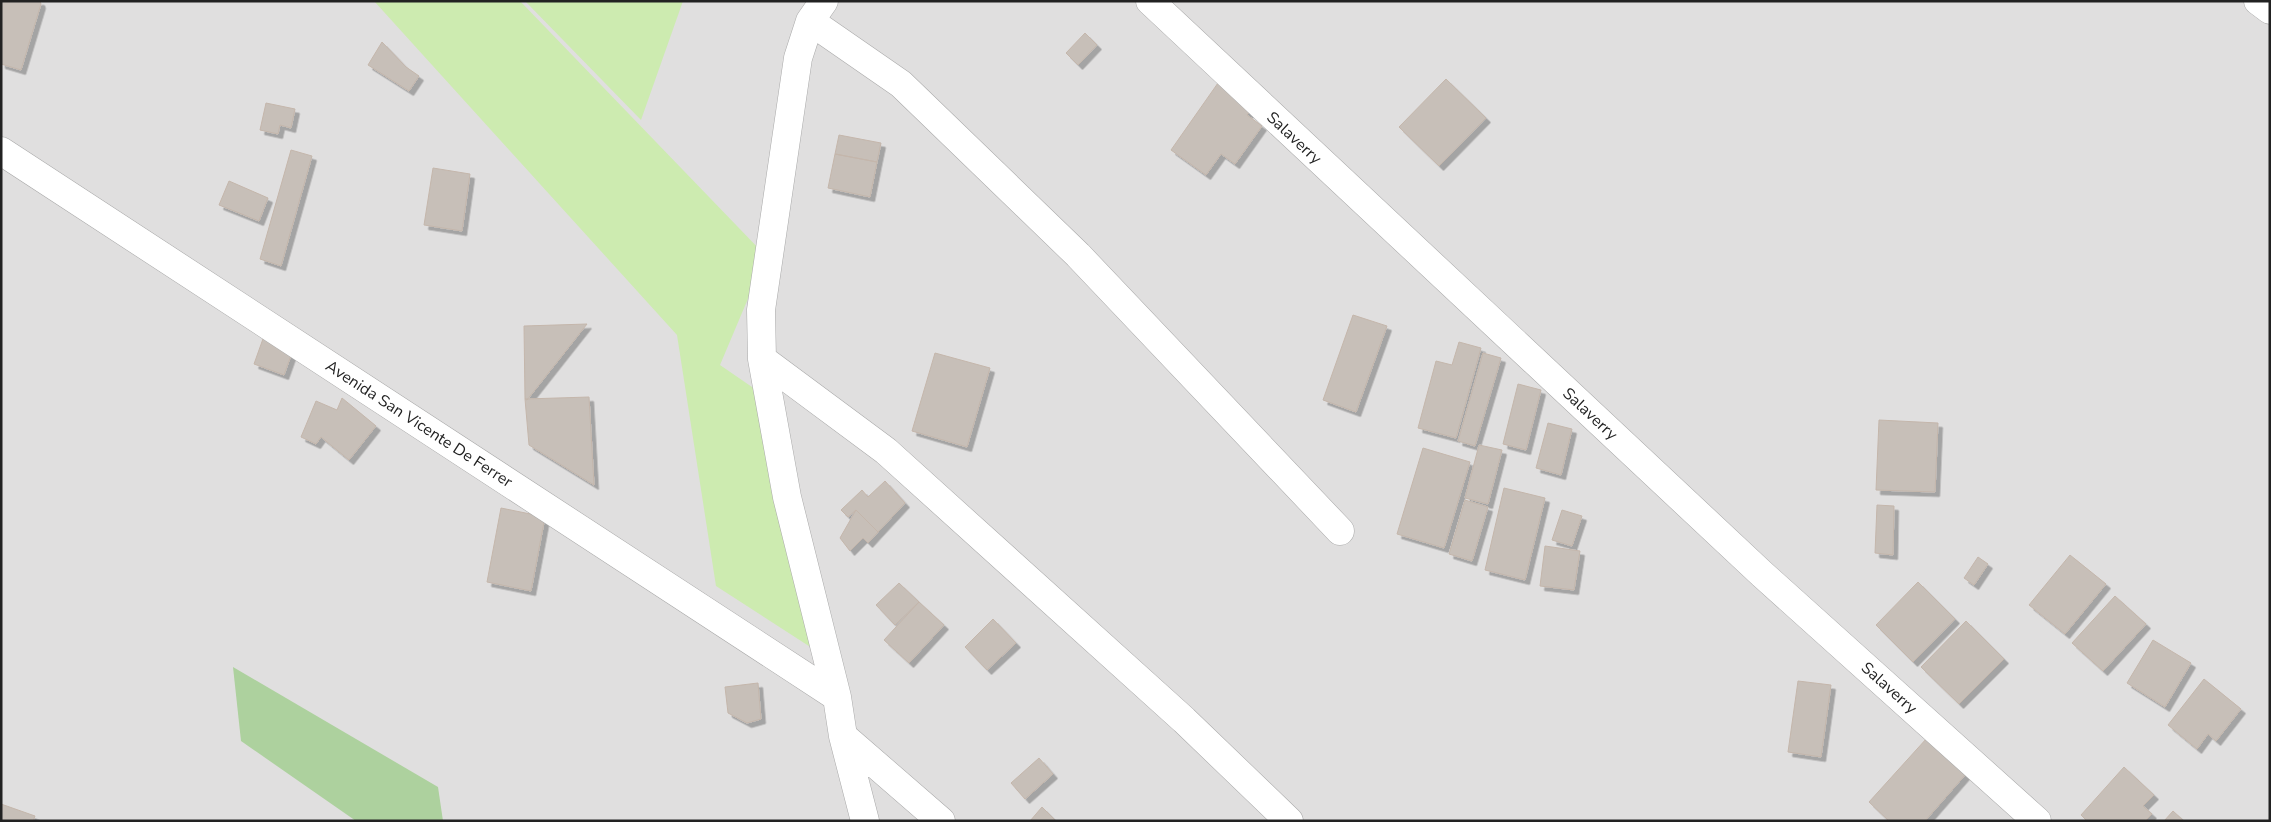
<svg xmlns="http://www.w3.org/2000/svg" width="2271" height="822" font-family="'Nunito Sans',sans-serif">
<style>
.residential{fill:#e0dfdf}
.grass{fill:#cdebb0}
.forest{fill:#add19e}
.building{fill:#c7bfb8;stroke:#c4b6ab;filter:url(#shadow)}
.lines{fill:none;stroke-linecap:round;stroke-linejoin:round}
.minor-casing{stroke:#a9a9a9;stroke-width:29}
.minor{stroke:#fff;stroke-width:28}
.labels{text-anchor:middle;dominant-baseline:central;stroke-width:4.5;stroke-linejoin:round;paint-order:stroke}
.street-label{font-size:16px;fill:#222;stroke:#fff}
</style>
<defs>
<filter id="shadow"><feDropShadow dx="4.5" dy="4.5" stdDeviation="0" flood-color="#0004"/></filter>
</defs>
<rect width="100%" height="100%" fill="#f2efe9"/>
<!-- residential -->
<path class="residential" d="M1 1H2270V821H1Z"/>
<!-- grass -->
<path class="grass" d="M374 1H520L766 256 720 365 778 405 832 661 716 586 677 335Z
M525 1H683L641 120Z"/>
<!-- forest -->
<path class="forest" d="M233 667 438 787 443 821H356L241 741Z"/>
<!-- building -->
<path class="building" d="M1 1H40L41 4 21 70 1 64Z
M1085 33 1097 45 1078 65 1066 53Z
M382 42 406 67 419 76 409 91 368 65Z
M1446 79 1486 118 1439 166 1399 127Z
M1218 83 1253 108 1247 115 1262 126 1235 164 1221 154 1206 175 1171 150Z
M266 103 295 109 291 128 280 125 278 134 260 130Z
M839 135 881 143 877 162 835 154Z
M291 150 312 156 281 266 260 259Z
M835 154 877 162 870 197 828 188Z
M433 168 470 174 462 231 424 225Z
M229 181 268 198 259 221 219 205Z
M1353 315 1387 326 1356 412 1323 400Z
M587 324 527 400 525 399 524 326Z
M264 336 294 347 284 375 254 364Z
M1459 342 1481 348 1456 438 1418 428 1436 361 1452 365Z
M935 353 990 368 967 447 912 431Z
M1483 353 1501 358 1475 446 1458 441Z
M1518 384 1541 390 1526 450 1503 444Z
M589 397 594 485 529 445 525 399Z
M342 398 376 426 349 460 321 437 316 444 301 437 316 401 337 410Z
M1879 420 1938 423 1935 492 1876 490Z
M1548 423 1572 429 1561 475 1536 468Z
M1479 445 1502 450 1488 504 1465 498Z
M1423 448 1470 462 1444 548 1397 534Z
M885 481 905 503 878 532 856 510 848 517 841 510 862 490 868 497Z
M1504 488 1545 498 1525 580 1485 570Z
M1465 500 1488 507 1472 561 1449 554Z
M1877 505 1894 506 1893 555 1875 553Z
M501 508 545 517 531 591 487 582Z
M856 510 878 532 868 543 863 538 850 551 840 538Z
M1562 510 1582 516 1572 546 1552 540Z
M1545 546 1580 551 1574 590 1540 586Z
M2070 555 2106 584 2065 634 2029 605Z
M1978 557 1988 564 1974 585 1964 578Z
M1918 582 1955 619 1913 662 1876 625Z
M899 583 919 602 895 625 876 605Z
M2115 596 2146 624 2103 671 2072 643Z
M919 602 944 625 909 663 884 640Z
M993 619 1016 643 987 670 965 647Z
M1966 621 2004 659 1959 704 1921 667Z
M2153 640 2191 663 2165 707 2127 683Z
M2204 679 2241 709 2216 741 2208 734 2197 749 2168 725Z
M1798 681 1831 685 1821 757 1788 752Z
M758 683 761 719 747 723 728 713 725 687Z
M1927 738 1966 774 1925 821H1889L1869 802Z
M1039 758 1053 774 1025 799 1011 783Z
M2124 767 2154 795 2143 806 2152 814 2145 821H2087L2081 815Z
M1 804 35 816 33 821H1Z
M1042 807 1056 821H1030Z
M2173 811 2184 821H2164Z"/>
<g class="lines">
<defs>
<path id="minor" d="M824 1 810 21 798 58 761 310 762 359 787 497 837 697 843 736 865 821
M1150 1 1762 574 2037 821
M2258 1 2270 10
M810 21 901 84 1078 255 1340 531
M1 151 837 697
M762 359 886 451 1184 720 1289 821
M843 736 941 821"/>
</defs>
<!-- minor casing -->
<use href="#minor" class="minor-casing"/>
<!-- minor -->
<use href="#minor" class="minor"/>
</g>
<g class="labels">
<!-- street labels -->
<g class="street-label">
<text transform="translate(1294 138) rotate(43)">Salaverry</text>
<text transform="translate(1590 414) rotate(43)">Salaverry</text>
<text transform="translate(419 424) rotate(33)">Avenida San Vicente De Ferrer</text>
<text transform="translate(1889 688) rotate(42)">Salaverry</text>
</g>
</g>
<!-- border -->
<rect width="2271" height="822" fill="none" stroke="#222222" stroke-width="5"/>
</svg>
